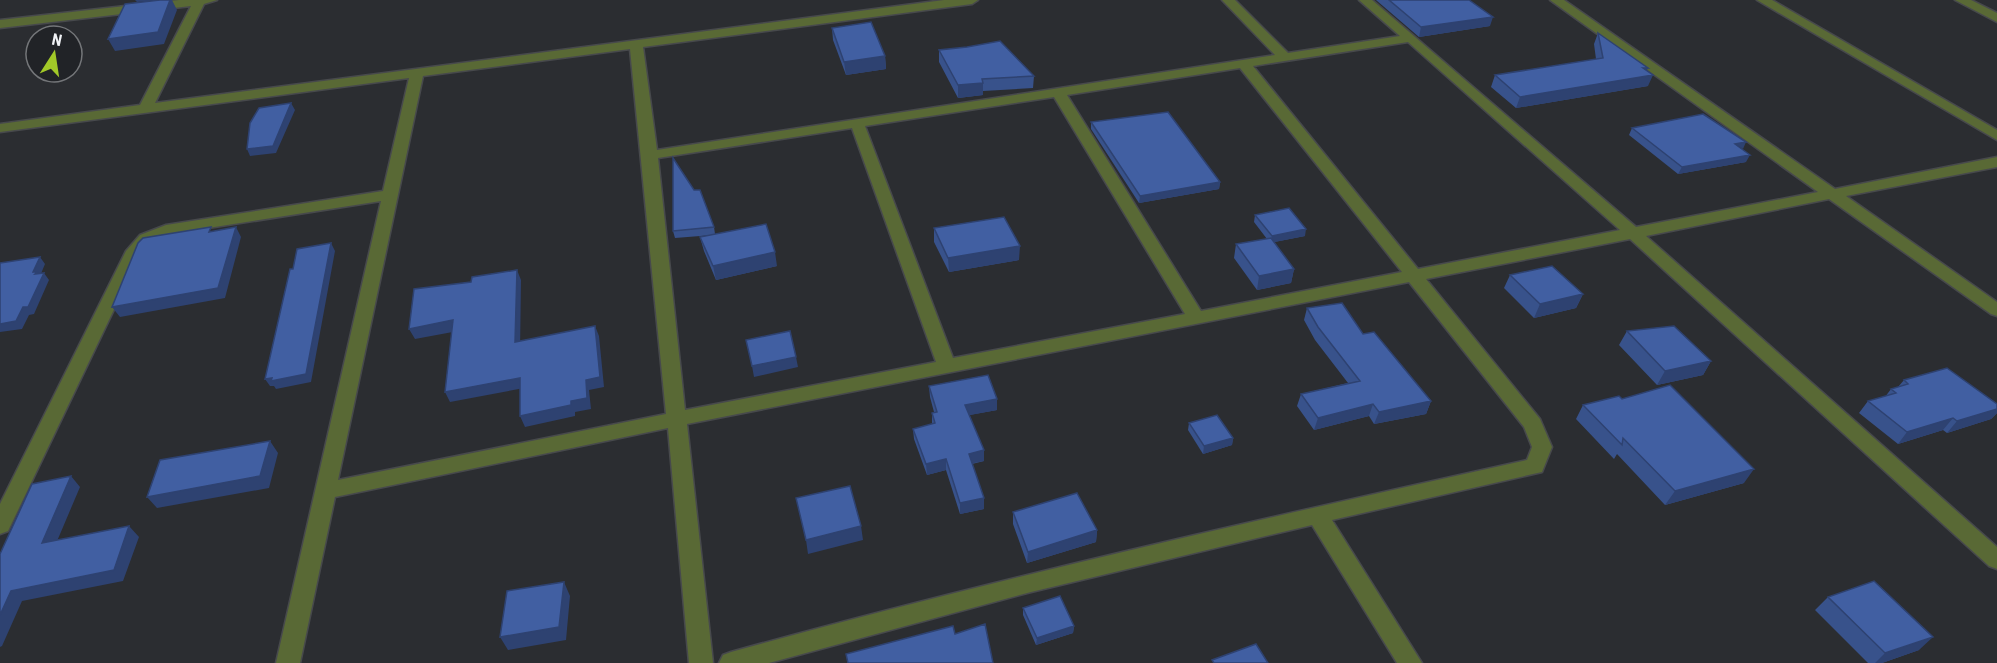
<svg xmlns="http://www.w3.org/2000/svg" width="1997" height="663" font-family="'Roboto Condensed',sans-serif">
<style>
.lines{fill:none;stroke-linecap:round;stroke-linejoin:round}
.street-casing{stroke:#47494c;stroke-width:3}
.street{fill:#596935;fill-rule:evenodd}
.wall{fill:#38528b}
.shaded-wall{fill:#2e4271}
.building{fill:#415fa2;stroke:#2e4271;stroke-width:1.5}
</style>
<rect width="100%" height="100%" fill="#2b2d31"/>
<g class="lines">
<defs>
<path id="street" d="M179 0H217L204 4 155 103 944 0H978L972 4 643 47 657 150 1275 55 1222 0H1235L1288 53 1400 36 1359 0H1372L1636 227 1818 192 1550 0H1564L1835 189 1997 157V167L1846 196 1997 302V316L1991 314 1829 199 1646 236 1997 547V569L1989 566 1630 239 1426 279 1540 419 1552 447 1542 472 1332 520 1422 663H1397L1312 525 1031 592 769 663H719L723 655 731 652C994 579 1261 519 1527 460L1532 447 1524 427 1409 282 687 424 713 663H689L668 428 335 497 300 663H276L381 201 170 234 152 243 141 253 8 531 0 534V504L126 251 140 235 166 225 383 191 409 78 0 132V124L140 105 191 6 0 28V20ZM1408 42 1620 230 1418 269 1253 66ZM630 49 666 414 338 480 423 76ZM1240 68 1402 272 1201 311 1067 95ZM1054 97 1185 314 953 358 865 126ZM852 128 936 362 685 410 658 158Z
M1757 0H1772L1997 130V140Z
M1955 0H1971L1997 13V22Z"/>
</defs>
<!-- street casing -->
<use href="#street" class="street-casing"/>
<!-- street -->
<use href="#street" class="street"/>
</g>
<!-- wall -->
<path class="wall" d="M1376 0H1469L1490 26 1419 37Z
M832 28 885 56 886 69 846 75 833 40Z
M1598 33 1646 70 1648 86 1516 108 1491 87 1495 75 1596 59 1594 44Z
M939 50 1034 76 1033 88 983 91V95L958 98 939 62Z
M1091 122 1220 182 1219 189 1139 203 1091 129Z
M1632 128 1746 162 1678 174 1629 135Z
M1255 215 1305 236 1274 242 1294 269 1291 283 1257 290 1234 258 1236 244 1267 239 1254 222Z
M714 227 715 234 777 266 716 280 704 251 700 237 713 235 675 238 673 231Z
M934 228 1019 260 949 272 934 242Z
M1510 275 1583 294 1576 308 1534 318 1504 288Z
M1307 308 1363 334 1431 401 1426 414 1374 424 1369 416 1314 430 1297 406 1301 394 1348 383 1315 340 1304 320Z
M1627 331 1711 361 1703 375 1657 385 1619 345Z
M1904 380 1997 404V413L1991 419 1947 433 1943 430 1898 444 1859 413 1868 401 1885 397 1891 389 1898 387Z
M929 386 997 410 969 415 984 450V461L972 464 984 498V509L960 514 946 470 927 475 914 439 913 429 932 424V413L934 412 930 397Z
M1622 399 1744 483 1665 505 1617 454 1614 459 1576 419 1583 405Z
M1189 423 1233 438 1232 445 1203 454 1188 430Z
M1013 512 1097 530 1096 542 1027 563 1013 524Z
M1828 597 1919 650 1882 663H1868L1815 610Z
M1023 608 1074 626 1073 633 1036 645 1023 615Z"/>
<!-- shaded-wall -->
<path class="shaded-wall" d="M135 0H160L137 2Z
M170 0H172L177 10 164 44 115 51 108 39Z
M1493 17 1490 26 1419 37 1421 27Z
M885 56 886 69 846 75 844 62Z
M1648 68 1644 76 1653 75 1648 86 1516 108 1520 97Z
M983 83V95L958 98V85Z
M291 103 295 110 276 153 250 156 247 149Z
M1746 142 1743 149 1735 144Z
M1750 155 1746 162 1678 174 1682 167Z
M1220 182 1219 189 1139 203 1140 196Z
M236 227 241 237 225 298 120 317 112 307Z
M1306 229 1305 236 1270 243 1272 236Z
M331 243 335 251 311 382 276 389 274 386H270L265 379Z
M1020 246 1019 260 949 272 948 258Z
M775 252 777 266 716 280 713 266Z
M40 257 45 264 40 276 44 273 49 280 34 314 29 315 22 329 0 332V324L23 307 33 272Z
M1294 269 1291 283 1257 290 1259 276Z
M517 270 521 280 520 352 515 342Z
M1583 294 1576 308 1534 318 1540 304Z
M453 320 458 331 415 339 409 329Z
M595 326 599 336 604 387 589 390 591 409 575 412V416L525 427 520 416 571 401 586 380Z
M796 357 798 367 754 377 752 366Z
M1711 361 1703 375 1657 385 1665 371Z
M520 378 524 388 450 402 445 392Z
M997 399V410L965 416V405Z
M1431 401 1426 414 1374 424 1379 412Z
M1373 404 1369 416 1314 430 1318 418Z
M1997 409V413L1991 419 1947 433 1957 421Z
M1953 418 1943 430 1898 444 1907 432Z
M1233 438 1232 445 1203 454 1204 446Z
M270 441 278 453 269 488 157 508 147 497Z
M984 450V461L969 464V454Z
M946 459V470L927 475 926 464Z
M1754 469 1744 483 1665 505 1675 491Z
M71 476 80 487 52 553 42 543Z
M984 498V509L960 514V503Z
M129 526 139 537 123 581 22 601 2 646 0 647V615L11 591Z
M861 526 863 540 808 554 806 540Z
M1097 530 1096 542 1027 563 1028 552Z
M564 582 570 596 566 640 508 650 500 637Z
M1074 626 1073 633 1036 645 1037 638Z
M1933 637 1919 650 1882 663H1875L1885 653Z"/>
<!-- building -->
<path class="building" d="M160 0H170L158 32 108 39 125 4Z
M1389 0H1469L1493 17 1421 27Z
M871 22 885 56 844 62 832 28Z
M1598 33 1648 68H1643L1653 75 1520 97 1495 75 1603 58Z
M1000 41 1034 76 982 79 983 83 958 85 939 50 967 47Z
M291 103 273 146 247 149 250 123 259 108Z
M1168 112 1220 182 1140 196 1091 122Z
M1703 114 1746 142 1735 144 1750 155 1682 167 1632 128Z
M673 158 694 190H700L714 227 673 231Z
M1289 208 1306 229 1272 236 1255 215Z
M1004 217 1020 246 948 258 934 228Z
M766 224 775 252 713 266 700 237Z
M211 227 209 232 236 227 218 288 112 307 138 243 143 238Z
M1271 238 1294 269 1259 276 1236 244Z
M331 243 306 374 271 381 272 378 265 379 290 269H293L297 249Z
M40 257 33 272H37L35 274 44 273 28 307H23L16 321 0 324V263Z
M1552 266 1583 294 1540 304 1510 275Z
M517 270 515 342 595 326 600 377 586 380 587 398 571 401V405L520 416V378L445 392 453 320 409 329 414 289 471 282 472 277Z
M1342 303 1363 334 1374 332 1431 401 1379 412 1373 404 1318 418 1301 394 1360 381 1318 327 1307 308Z
M1674 326 1711 361 1665 371 1627 331Z
M790 331 796 357 752 366 746 340Z
M1947 368 1997 404V409L1957 421 1953 418 1907 432 1868 401 1896 393 1891 389 1908 384 1904 380Z
M988 375 997 399 965 405 984 450 969 454 984 498 960 503 946 459 926 464 913 429 935 423 932 413 937 412 929 386Z
M1670 385 1754 469 1675 491 1623 438 1622 445 1583 405 1619 396 1622 399Z
M1217 415 1233 438 1204 446 1189 423Z
M270 441 260 476 147 497 160 460Z
M71 476 42 543 129 526 114 570 11 591 0 615V554L32 484Z
M850 486 861 526 806 540 796 498Z
M1077 493 1097 530 1028 552 1013 512Z
M1874 581 1933 637 1885 653 1828 597Z
M564 582 559 627 500 637 507 591Z
M1060 596 1074 626 1037 638 1023 608Z
M985 624 993 663H848L846 654 953 626 955 634Z
M1256 644 1268 663H1214L1212 660Z"/>
<!-- north arrow -->
<g transform="translate(54 54) rotate(12)"><circle r="28" fill="#212327" stroke="#747679" stroke-width="1.5"/>
<path d="M0-4.5L10 22L0 15L-10 22Z" fill="#a2c928"/>
<text y="-9" font-size="16" font-weight="bold" text-anchor="middle" fill="#f0f2f5">N</text>
</g>
</svg>
